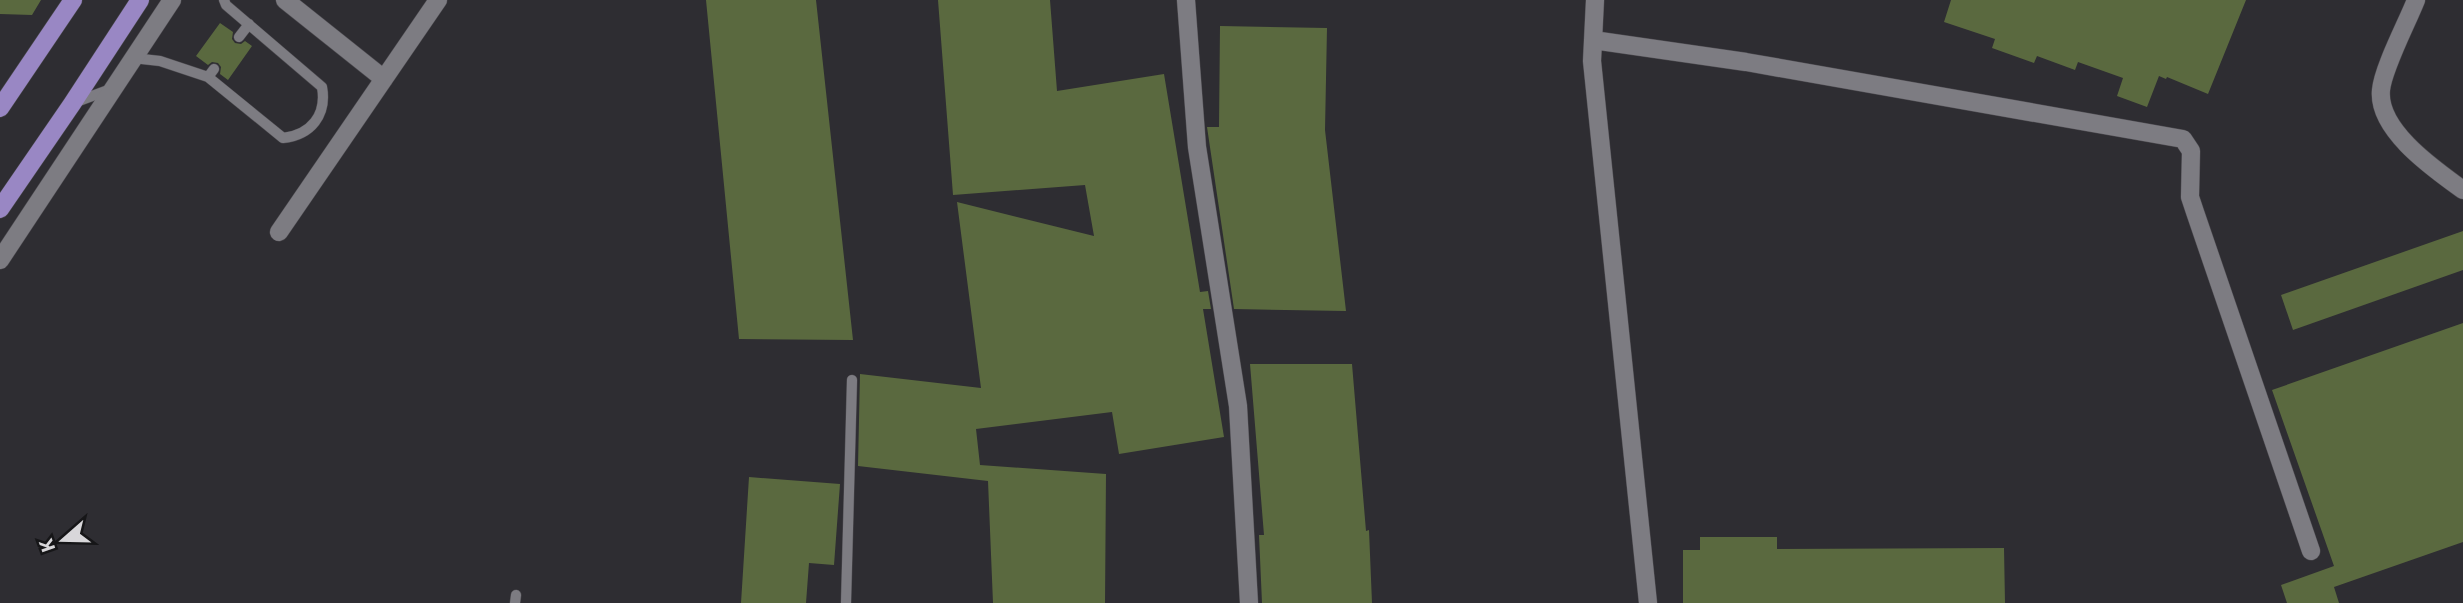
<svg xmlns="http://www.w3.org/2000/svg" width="2463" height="603" font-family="'Noto Sans',sans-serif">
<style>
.building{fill:#5a693f}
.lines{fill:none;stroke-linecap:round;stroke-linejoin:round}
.service-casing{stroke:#4d4b50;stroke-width:11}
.minor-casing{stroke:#4d4b50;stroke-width:19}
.tertiary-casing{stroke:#4d4b50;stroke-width:19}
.primary-casing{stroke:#4d4b50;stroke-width:19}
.service{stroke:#7d7c82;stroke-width:10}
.minor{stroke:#7d7c82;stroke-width:18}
.tertiary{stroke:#7d7c82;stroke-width:18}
.primary{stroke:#9987c4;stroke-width:18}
</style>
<rect width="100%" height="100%" fill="#2e2d32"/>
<!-- building -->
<path class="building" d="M0 0H41L32 15 0 14Z
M706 0H816L853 340 739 339Z
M938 0H1050L1057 91 1164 74 1200 292 1208 291 1211 309H1203L1224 437 1119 454 1112 412 976 429 980 465 1106 474 1105 603H993L988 481 858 466 860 374 981 388 957 202 1094 236 1085 185 953 195Z
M1951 0H2246L2208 94 2167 77 2166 79 2159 76 2147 107 2117 96 2123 78 2078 62 2075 70 2037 56 2034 63 1992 48 1995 39 1944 22Z
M220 23 233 32 232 39 235 43 241 44 245 41 252 46 228 80 220 74 221 67 218 63 212 62 208 65 196 56Z
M1220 26 1327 28 1325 130 1346 311 1234 309 1207 127H1219Z
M2463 231V270L2293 330 2281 295Z
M2463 323V542L2334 587 2339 603H2287L2281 585 2334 566 2272 390Z
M1250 364H1352L1366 531 1369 530 1372 603H1262L1259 535H1264Z
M749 477 840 484 834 565 809 563 806 603H741Z
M1700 537H1777V549L2004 548 2005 603H1683V550H1700Z"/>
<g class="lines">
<defs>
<path id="service" d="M239 37 249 24
M133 58 160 61 208 77 214 69
M208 77 283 138C311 135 327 115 322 87L226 5 224 0
M76 102 111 89
M515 603 516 595
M846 603 852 380"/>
<path id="minor" d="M285 0 384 79
M1186 0 1197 147 1238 406 1249 603
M1595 0 1592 61 1648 603
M2416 0C2407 23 2383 68 2381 90 2377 130 2434 169 2463 190
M1593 40 1746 62 2183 139 2191 151 2190 197 2195 212 2311 551
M279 232 438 0"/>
<path id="tertiary" d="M0 260 172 0"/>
<path id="primary" d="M0 108 73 0
M0 209 72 104 140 0"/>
</defs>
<!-- service casing -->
<use href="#service" class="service-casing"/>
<!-- minor casing -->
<use href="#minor" class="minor-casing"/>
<!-- tertiary casing -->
<use href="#tertiary" class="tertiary-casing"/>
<!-- primary casing -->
<use href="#primary" class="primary-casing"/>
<!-- service -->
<use href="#service" class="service"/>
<!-- minor -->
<use href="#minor" class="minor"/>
<!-- tertiary -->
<use href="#tertiary" class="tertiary"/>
<!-- primary -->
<use href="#primary" class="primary"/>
</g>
<!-- north arrow -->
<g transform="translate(63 540) rotate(250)" stroke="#161618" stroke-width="5" paint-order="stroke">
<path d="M0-5L12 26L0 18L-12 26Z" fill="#d8d7da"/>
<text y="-10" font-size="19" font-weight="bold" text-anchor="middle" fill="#d8d7da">K</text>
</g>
</svg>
